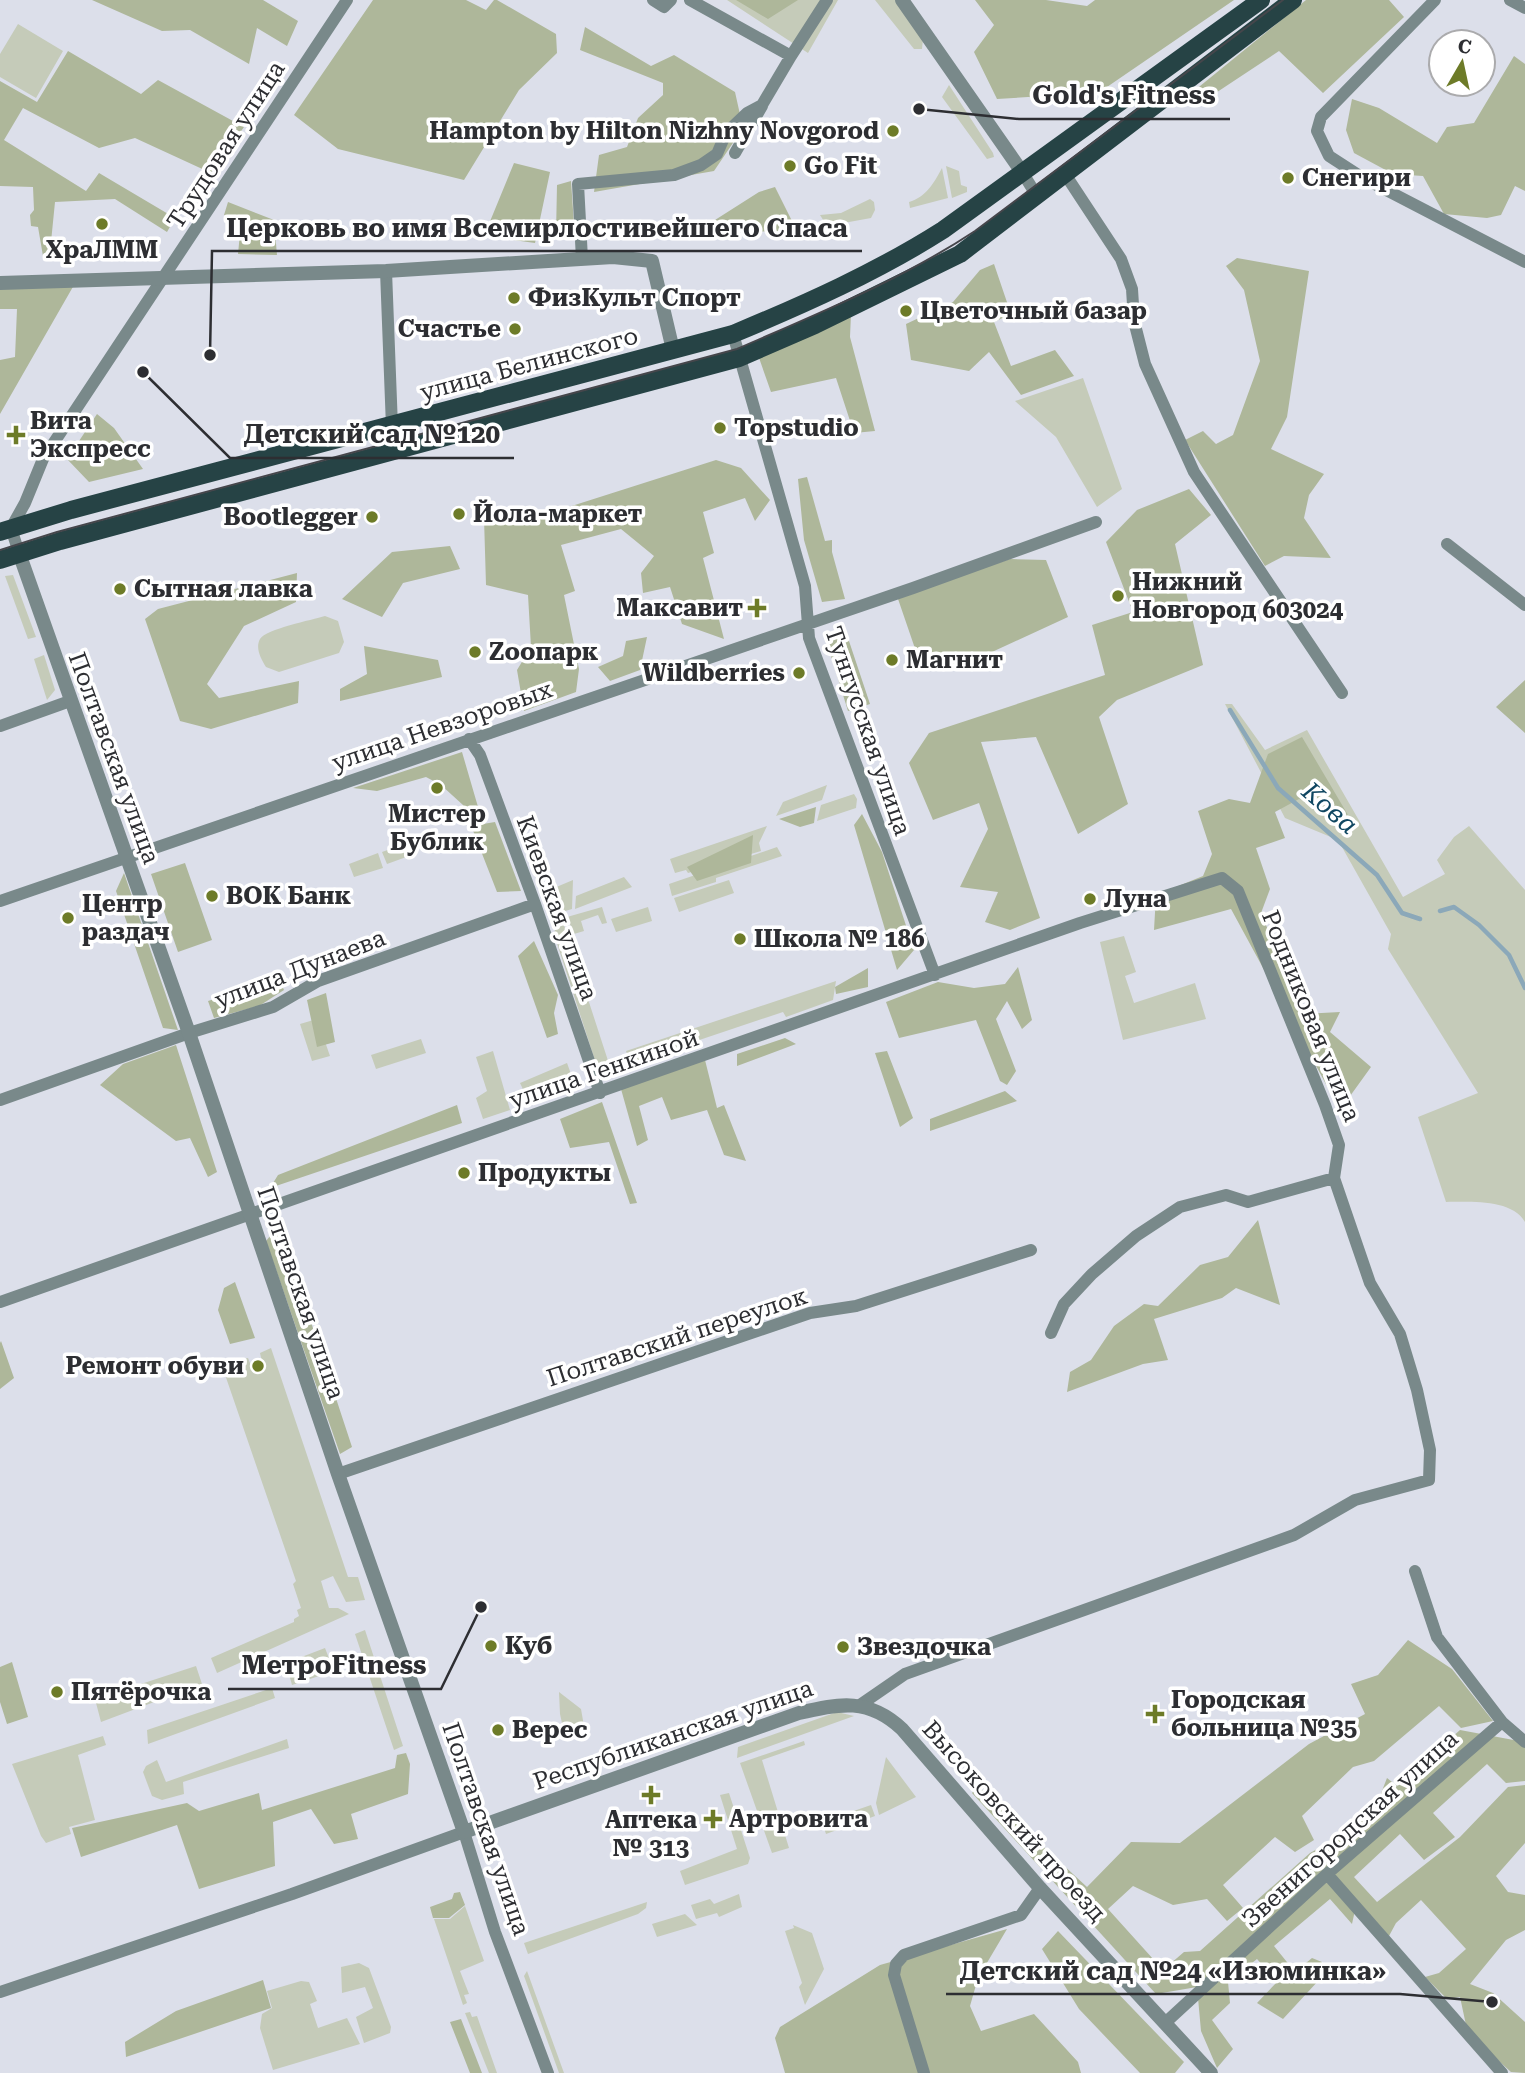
<svg xmlns="http://www.w3.org/2000/svg" width="1525" height="2073" font-family="'Roboto Serif',serif">
<style>
.green{fill:#c5cbb9}
.forest{fill:#aeb79a}
.lines{fill:none;stroke-linecap:round;stroke-linejoin:round}
.stream{stroke:#8ba8b9;stroke-width:4.5}
.minor{stroke:#79898a;stroke-width:12}
.tertiary{stroke:#79898a;stroke-width:14}
.primary{stroke:#264345;stroke-width:18}
.tram{stroke:#45464b;stroke-width:2}
.poi-dot{fill:#6d7b28;stroke:#fff;stroke-width:2.5}
.labels{text-anchor:middle;dominant-baseline:central;stroke-width:7;stroke-linejoin:round;paint-order:stroke}
.poi-label{font-size:24px;font-weight:bold;fill:#2d2e32;stroke:#fff;text-anchor:start}
.street-label{font-size:24px;fill:#2d2e32;stroke:#fff}
.water-label{font-size:26px;font-style:italic;fill:#0f4661;stroke:#fff}
.leader{fill:none;stroke:#2d2e32;stroke-width:2.5}
.callout-dot{fill:#2d2e32;stroke:#fff;stroke-width:2.5}
.callout-label{font-size:26px;text-anchor:middle;font-weight:bold;fill:#2d2e32;stroke:#fff;stroke-width:7;stroke-linejoin:round;paint-order:stroke}
</style>
<rect width="100%" height="100%" fill="#dcdfea"/>
<!-- green -->
<path class="green" d="M727 0H838L808 53Z
M875 0H898L923 39 922 49H914Z
M18 24 63 51 36 98 0 77V54Z
M949 85 993 153 994 157 987 159 942 97Z
M946 166 959 171 961 185 967 187V192L952 198Z
M942 168 948 198 910 208 909 202C926 197 934 183 942 168Z
M870 199 874 202 875 210 871 218 827 226 820 215 841 213Z
M1083 378 1122 489 1097 507 1056 437 1015 401Z
M13 575 36 637 28 639 5 576Z
M325 616 338 621 344 642 339 653 279 672 266 667C261 659 255 648 260 639 266 629 312 620 325 616Z
M44 655 55 690 47 700 34 659Z
M1225 704H1232L1265 750 1307 730 1403 897 1445 874 1437 860 1454 837 1469 826 1525 890V1222C1512 1199 1470 1202 1446 1202L1418 1117 1478 1093 1388 949 1391 934 1338 840 1285 818Z
M827 785 822 800 776 816 783 802Z
M854 794 857 799 856 808 817 821 821 805Z
M767 826 759 843 761 851 688 873 686 870 675 873 670 859Z
M407 843 411 851 408 852 409 856 387 864 382 852Z
M777 847 782 856 716 878V882L672 896 669 884Z
M378 853 383 868 354 877 349 864Z
M624 877 632 887 575 909 576 896Z
M573 880 572 909 562 912 554 888Z
M729 880 734 893 679 912 674 898Z
M602 907 607 923 602 924 598 915 581 921 584 931 574 934 567 917Z
M648 907 652 921 616 932 611 919Z
M562 919 612 1073 600 1076 554 934 557 921Z
M1124 936 1136 972 1125 976 1134 1003 1195 983 1206 1019 1123 1040 1100 942Z
M836 981 833 1000 786 1017 783 1012 631 1063 626 1051Z
M317 1019 330 1056 312 1061 300 1024Z
M421 1039 426 1053 376 1069 371 1055Z
M493 1051 510 1110 483 1119 476 1098 487 1091 476 1057Z
M567 1063 576 1088 530 1104 520 1083Z
M271 1348 348 1577H358L365 1600 346 1602 333 1576 321 1581 329 1608H338L349 1614 217 1673 211 1658 294 1622V1619L299 1616 297 1610 301 1608 293 1584 296 1581 221 1363 248 1358 254 1373 264 1371 260 1353Z
M365 1630 403 1746 394 1750 355 1634Z
M325 1648 334 1671 292 1685 286 1663Z
M196 1666 202 1684 101 1722 95 1699Z
M272 1688 275 1698 148 1744 147 1730Z
M559 1692 581 1709 585 1732 565 1737 560 1714Z
M837 1712 854 1716 737 1758 738 1747Z
M103 1736 106 1745 78 1755 95 1820 69 1827 71 1834 46 1843 41 1836 12 1764Z
M287 1739 289 1748 183 1782 184 1794 162 1800 152 1796 143 1772 146 1766 157 1760 166 1782Z
M804 1741 805 1745 762 1760 789 1848 772 1853 740 1763Z
M886 1757 916 1797 879 1815 876 1803Z
M729 1793 750 1858 748 1864 685 1885 680 1871 737 1849 720 1795Z
M871 1805 875 1816 826 1834 822 1822Z
M739 1894 742 1907 719 1917 717 1913 696 1919 691 1905 710 1899 714 1904Z
M647 1902 646 1908 638 1914 528 1954 524 1943Z
M465 1906 484 1961 460 1971 469 1994 464 1995 467 2003 463 2005 434 1919H450Z
M685 1914 697 1925 657 1937 652 1924Z
M793 1925 812 1933 824 1969 805 2005 799 1987 802 1983 785 1931 794 1928Z
M359 1963 369 1968 391 2027 390 2033 364 2043 356 2017 373 2008 365 1987 342 1993 341 1967Z
M527 1971 564 2073H559L524 1976Z
M301 1981 309 1982 317 2001 310 2004 318 2028 347 2018 360 2044 273 2070 260 2028 262 2014 272 2008 267 1991Z
M470 2012 472 2017 477 2016 497 2073H489L465 2013Z"/>
<!-- forest -->
<path class="forest" d="M92 0H263L298 21 287 46 257 28 249 64 190 30 162 31Z
M373 0H466L486 10 494 0H497L556 34 557 53 519 90 464 180 338 149 294 115Z
M736 0H798L768 19Z
M975 0H1046L1087 6 1095 0H1234L1088 100 1028 97 997 99 974 52 994 25Z
M1306 0H1389L1404 17 1323 93 1279 51 1196 106 1189 95Z
M585 27 651 66 674 55 735 92 743 128 714 171 594 192 599 155 627 147 638 118 663 95V83L580 50Z
M68 51 141 94 158 80 244 127 211 173 135 138 99 148 23 108 4 140 86 191 99 173 175 218 167 232 115 199 55 202 50 252 43 256 38 227 31 226 30 215 34 210 33 187 0 186V81L37 102Z
M1514 56 1525 64V191L1515 186 1501 215 1487 218 1444 214 1423 176 1393 174 1354 153 1346 130 1352 99 1379 108 1437 143 1447 127 1474 123Z
M514 163 550 172 535 243 484 236Z
M571 181 575 239 556 234 557 185Z
M775 187 797 231 713 232 715 220 759 192Z
M228 202 274 220 277 255 238 254 241 223 224 215Z
M1237 258 1309 271 1287 417 1271 449 1324 474 1309 495 1304 518 1331 558 1284 556 1265 566 1185 440 1203 431 1216 444 1233 435 1260 361 1244 290 1226 266Z
M994 264 1011 314 994 322 1011 366 1055 350 1074 376 1021 395 989 352 969 371 911 360 906 324 953 302 980 270Z
M74 285 0 414V360L15 357 17 309H0V288Z
M851 314 850 337 875 431 854 433 836 378 771 392 758 355Z
M97 414 114 428 143 469 89 482 67 459Z
M716 460 741 468 770 500 755 521 745 498 703 512 714 553 703 558 724 639 682 624 670 587 643 593 641 573 654 556 621 529 561 545 575 591 564 595 579 669 576 692 524 711 517 670 531 647 528 595 486 585 484 518 556 511Z
M807 477 825 541 832 540V552L845 599 822 602 804 540 798 479Z
M1189 489 1211 515 1175 544 1203 665 1117 700 1099 717 1128 804 1078 834 1036 737 981 742 1040 918 1010 930 985 922 998 892 960 887 988 829 979 803 933 820 909 763 929 733 1105 675 1092 625 1133 612 1106 542 1137 510Z
M450 546 460 569 403 583 382 617 342 599 392 552Z
M1010 559 1046 560 1068 617 966 664 921 666 897 596Z
M297 573 296 602 244 626 207 684 219 698 299 681 298 703 211 729 180 721 145 619 158 609Z
M844 626 870 704 848 711 826 640Z
M647 637 640 670 610 681 598 667 623 656 626 641Z
M364 646 438 660 442 677 340 701V689L367 674Z
M1525 680V733L1496 707Z
M1302 737 1348 815 1299 799 1275 812 1285 838 1256 848 1270 889 1261 913 1303 1014 1340 1012 1330 1032 1371 1067 1340 1110 1231 909 1154 930 1156 895 1203 876 1212 854 1198 811 1229 799 1250 803 1268 754Z
M462 752 483 824 495 822 521 891 497 892 463 805 441 785 426 777 377 791 353 788Z
M816 807 814 823 800 827 779 819Z
M862 814 882 852 914 950 897 970 854 825Z
M753 835 751 863 697 881 687 867Z
M185 863 212 940 178 952 151 874Z
M124 873 178 1030 163 1028 116 891Z
M534 941 558 995 554 1013 558 1034 547 1038 518 956Z
M1018 967 1032 1020 1022 1029 1007 1001 996 1019 1016 1071 1007 1085 1000 1081 976 1020 899 1038 886 1002 938 982 974 988 1005 984Z
M868 968V987L836 994 835 987Z
M279 979 284 990 259 1006 214 1018 208 1001Z
M326 993 335 1042 317 1047 307 1000Z
M785 1038 796 1044 737 1066V1054Z
M176 1045 217 1172 208 1177 190 1138 176 1141 100 1085 123 1064Z
M887 1051 913 1118 900 1127 875 1053Z
M705 1060 717 1108 724 1105 746 1161 724 1155 707 1110 671 1120 662 1097 639 1106 648 1140 637 1146 621 1089Z
M1005 1091 1017 1101 930 1131V1119Z
M602 1102 637 1203 630 1204 609 1142 570 1148 560 1119Z
M457 1105 462 1123 270 1188 278 1175Z
M1258 1220 1280 1305 1236 1288 1222 1298 1154 1319 1168 1360 1143 1364 1067 1392 1070 1372 1091 1360 1114 1326 1144 1304 1158 1306 1200 1265 1228 1257Z
M279 1225 352 1447 340 1454 266 1241Z
M235 1282 255 1338 230 1344 218 1310 224 1288Z
M1 1341 14 1378 0 1389V1343Z
M1408 1640 1452 1669 1493 1721 1461 1728 1439 1706 1374 1761 1353 1767 1302 1816 1314 1840 1295 1852 1275 1837 1223 1885 1243 1908 1227 1921 1207 1899 1173 1905 1133 1886 1108 1909 1163 1970 1184 1952 1200 1951 1310 1853 1331 1841 1378 1801 1387 1778 1397 1786 1460 1730 1519 1741 1525 1746V1781L1506 1783 1487 1764 1433 1813 1455 1837 1424 1860 1400 1834 1354 1877 1377 1902 1460 1837 1508 1787 1525 1785V1843L1496 1876 1508 1892 1525 1895V1930L1506 1940 1470 1984 1493 1993 1525 2022V2073L1511 2072 1489 2052 1466 2025 1460 1997 1447 1999 1425 1977 1439 1973 1466 1949 1421 1900 1396 1923 1389 1936 1357 1901 1352 1924 1330 1899 1274 1946 1295 1972 1312 1958 1322 1962 1319 1980 1283 2019 1257 2003 1277 1982 1257 1959 1228 1982 1230 2003 1212 2020 1233 2049 1217 2068 1201 2031 1197 1987 1156 1994 972 1793 978 1786 1087 1887 1131 1842 1180 1843 1309 1744 1365 1714 1351 1684 1378 1675Z
M12 1662 28 1717 7 1724 0 1702V1667Z
M406 1753 410 1764 408 1794 351 1814 358 1839 334 1844 311 1809 273 1822 275 1866 199 1889 177 1825 81 1857 72 1828 187 1803 199 1811 259 1793 262 1810 395 1768 397 1755Z
M460 1892 465 1905 449 1918H433L430 1907 452 1899 454 1893Z
M1007 1929 978 1978 970 2006 981 2031 1034 2014 1078 2062 1081 2073H785L775 2038 780 2027 880 1965Z
M1058 1931 1184 2062 1175 2073H1140L1079 2009 1042 1949Z
M263 1980 271 2008 126 2057 125 2042 176 2011Z
M461 2019 482 2073H470L450 2022Z"/>
<g class="lines">
<!-- stream -->
<path class="stream" d="M1230 710 1278 788 1377 875 1402 913 1420 919
M1440 911 1454 907 1479 925 1509 955 1525 988"/>
<!-- minor -->
<path class="minor" d="M653 0 664 7 671 0
M690 0 791 56 827 0
M1435 0 1321 117 1317 131 1329 156 1363 178 1525 262
M1510 0 1525 8
M735 153 762 106
M1022 172 1037 196
M1065 174 1121 259 1132 289 1134 321 1145 364 1194 472 1342 693
M582 259 578 184 674 175 701 165 717 154 726 133 747 113 762 105 791 56
M386 271 393 453
M733 334 805 586 809 638 935 975
M1447 544 1525 605
M19 553 11 528 25 503 43 459 347 0
M0 726 70 701
M469 739 480 755 535 904 600 1093
M0 901 913 588 1096 522
M0 1100 189 1033 273 1007 318 981 535 904
M0 1302 1080 923 1222 878 1238 891 1325 1105 1339 1145 1334 1178 1370 1283 1400 1334 1417 1390 1430 1450 1429 1480 1355 1500 1294 1535 905 1674 860 1705
M1051 1333 1064 1304 1092 1274 1136 1236 1180 1207 1226 1195 1248 1202 1334 1178
M338 1474 810 1313 856 1306 1031 1250
M1415 1571 1437 1637 1502 1722 1525 1742
M1327 1874 1502 2073
M0 1992 292 1894 464 1832 495 1932 548 2073
M1165 2023 1327 1874 1502 1722
M924 2073 894 1975 896 1964 904 1955 1021 1915 1040 1888"/>
<!-- tertiary -->
<path class="tertiary" d="M902 0 1022 172
M0 283 386 271 613 257 652 261 673 350
M19 553 189 1033 338 1474 464 1832 799 1713C840 1703 869 1698 902 1729L1040 1888 1211 2073"/>
<!-- primary -->
<path class="primary" d="M0 532 71 510 733 334C805 304 877 272 943 230L1261 0
M0 560 60 541 739 358 815 325 960 254 1293 0"/>
<!-- tram -->
<path class="tram" d="M0 550 57 532 737 349C817 314 901 280 975 231L1283 0"/>
</g>
<!-- markers -->
<g class="poi-dot">
<circle cx="893" cy="131" r="7"/>
<circle cx="790" cy="166" r="7"/>
<circle cx="1288" cy="178" r="7"/>
<circle cx="102" cy="224" r="7"/>
<circle cx="514" cy="298" r="7"/>
<circle cx="906" cy="311" r="7"/>
<circle cx="515" cy="329" r="7"/>
<circle cx="720" cy="428" r="7"/>
<path d="M12.5 424.5h7v7h7v7h-7v7h-7v-7h-7v-7h7z"/>
<circle cx="459" cy="514" r="7"/>
<circle cx="372" cy="517" r="7"/>
<circle cx="120" cy="589" r="7"/>
<circle cx="1118" cy="596" r="7"/>
<path d="M753.5 597.5h7v7h7v7h-7v7h-7v-7h-7v-7h7z"/>
<circle cx="475" cy="652" r="7"/>
<circle cx="892" cy="660" r="7"/>
<circle cx="799" cy="673" r="7"/>
<circle cx="437" cy="788" r="7"/>
<circle cx="212" cy="896" r="7"/>
<circle cx="1090" cy="899" r="7"/>
<circle cx="68" cy="918" r="7"/>
<circle cx="740" cy="939" r="7"/>
<circle cx="464" cy="1173" r="7"/>
<circle cx="258" cy="1366" r="7"/>
<circle cx="491" cy="1646" r="7"/>
<circle cx="843" cy="1647" r="7"/>
<circle cx="57" cy="1692" r="7"/>
<path d="M1151.5 1703.5h7v7h7v7h-7v7h-7v-7h-7v-7h7z"/>
<circle cx="498" cy="1730" r="7"/>
<path d="M647.5 1784.5h7v7h7v7h-7v7h-7v-7h-7v-7h7z"/>
<path d="M709.5 1808.5h7v7h7v7h-7v7h-7v-7h-7v-7h7z"/>
</g>
<g class="labels">
<!-- poi labels -->
<g class="poi-label">
<text x="879" y="131" text-anchor="end">Hampton by Hilton Nizhny Novgorod</text>
<text x="804" y="166">Go Fit</text>
<text x="1302" y="178">Снегири</text>
<text x="102" y="250" text-anchor="middle">ХраЛММ</text>
<text x="528" y="298">ФизКульт Спорт</text>
<text x="920" y="311">Цветочный базар</text>
<text x="501" y="329" text-anchor="end">Счастье</text>
<text x="30" y="421">Вита<tspan x="30" dy="28">Экспресс</tspan></text>
<text x="734" y="428">Topstudio</text>
<text x="473" y="514">Йола-маркет</text>
<text x="358" y="517" text-anchor="end">Bootlegger</text>
<text x="1132" y="582">Нижний<tspan x="1132" dy="28">Новгород 603024</tspan></text>
<text x="134" y="589">Сытная лавка</text>
<text x="743" y="608" text-anchor="end">Максавит</text>
<text x="489" y="652">Zooпарк</text>
<text x="906" y="660">Магнит</text>
<text x="785" y="673" text-anchor="end">Wildberries</text>
<text x="437" y="814" text-anchor="middle">Мистер<tspan x="437" dy="28">Бублик</tspan></text>
<text x="226" y="896">ВОК Банк</text>
<text x="1104" y="899">Луна</text>
<text x="82" y="904">Центр<tspan x="82" dy="28">раздач</tspan></text>
<text x="754" y="939">Школа № 186</text>
<text x="478" y="1173">Продукты</text>
<text x="244" y="1366" text-anchor="end">Ремонт обуви</text>
<text x="505" y="1646">Куб</text>
<text x="857" y="1647">Звездочка</text>
<text x="71" y="1692">Пятёрочка</text>
<text x="1171" y="1700">Городская<tspan x="1171" dy="28">больница №35</tspan></text>
<text x="512" y="1730">Верес</text>
<text x="729" y="1819">Артровита</text>
<text x="651" y="1820" text-anchor="middle">Аптека<tspan x="651" dy="28">№ 313</tspan></text>
</g>
<!-- street labels -->
<g class="street-label">
<text transform="translate(226 145) rotate(-57)">Трудовая улица</text>
<text transform="translate(529 364) rotate(-15)">улица Белинского</text>
<text transform="translate(442 726) rotate(-19)">улица Невзоровых</text>
<text transform="translate(868 731) rotate(71)">Тунгусская улица</text>
<text transform="translate(114 758) rotate(70)">Полтавская улица</text>
<text transform="translate(557 908) rotate(70)">Киевская улица</text>
<text transform="translate(300 969) rotate(-21)">улица Дунаева</text>
<text transform="translate(1311 1016) rotate(68)">Родниковая улица</text>
<text transform="translate(604 1069) rotate(-19)">улица Генкиной</text>
<text transform="translate(301 1293) rotate(71)">Полтавская улица</text>
<text transform="translate(677 1337) rotate(-18)">Полтавский переулок</text>
<text transform="translate(673 1735) rotate(-19)">Республиканская улица</text>
<text transform="translate(1014 1821) rotate(48)">Высоковский проезд</text>
<text transform="translate(486 1829) rotate(71)">Полтавская улица</text>
<text transform="translate(1350 1829) rotate(-42)">Звенигородская улица</text>
</g>
<!-- water labels -->
<g class="water-label">
<text transform="translate(1330 808) rotate(41)">Кова</text>
</g>
</g>
<!-- callouts -->
<path class="leader" d="M919 109L1019 119H1230M210 355L212 251H862M143 372L230 458H514M481 1607L441 1689H228M1492 2002L1400 1994H946"/>
<g class="callout-dot">
<circle cx="919" cy="109" r="7"/>
<circle cx="210" cy="355" r="7"/>
<circle cx="143" cy="372" r="7"/>
<circle cx="481" cy="1607" r="7"/>
<circle cx="1492" cy="2002" r="7"/>
</g>
<g class="callout-label">
<text x="1124" y="104">Gold's Fitness</text>
<text x="537" y="237">Церковь во имя Всемирлостивейшего Спаса</text>
<text x="372" y="443">Детский сад №120</text>
<text x="334" y="1674">МетроFitness</text>
<text x="1173" y="1980">Детский сад №24 «Изюминка»</text>
</g>
<!-- north arrow -->
<g transform="translate(1462 63) rotate(9)"><circle r="33" fill="#ffffff" stroke="#ababad" stroke-width="2"/>
<path d="M0-5L12 26L0 18L-12 26Z" fill="#6d7b28"/>
<text y="-10" font-size="19" font-weight="bold" text-anchor="middle" fill="#2d2e32">С</text>
</g>
</svg>
